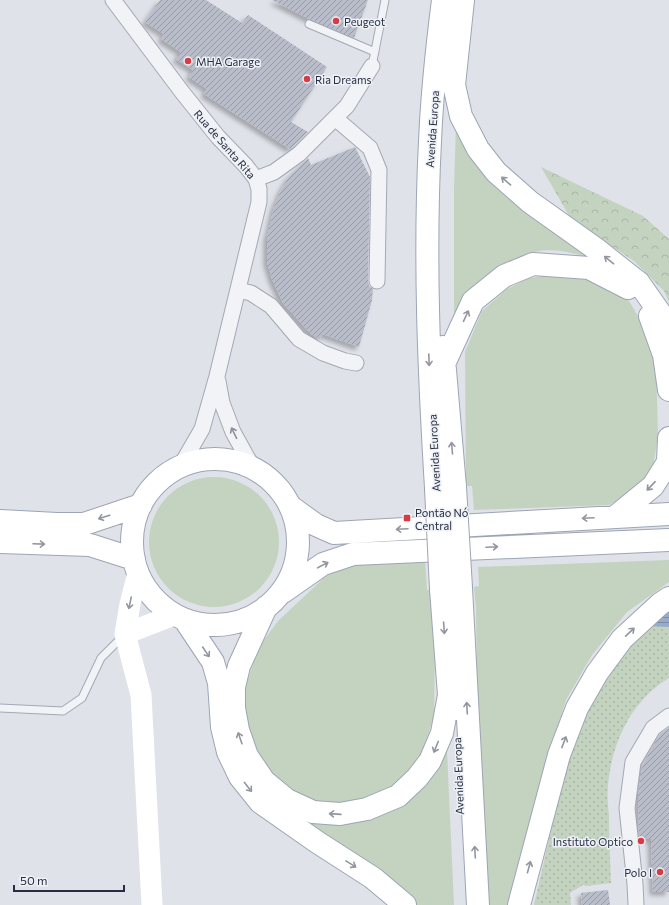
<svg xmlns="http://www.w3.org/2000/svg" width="669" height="905" font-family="Commissioner,sans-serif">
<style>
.grass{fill:#c3d3bf}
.forest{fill:url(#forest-crowns)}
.park{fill:url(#park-dots)}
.water{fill:url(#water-rules)}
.building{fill:url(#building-hatch);filter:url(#shadow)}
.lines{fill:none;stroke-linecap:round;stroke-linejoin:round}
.lane-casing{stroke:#a4a8b3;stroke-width:9}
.street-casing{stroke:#a4a8b3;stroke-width:17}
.primary-casing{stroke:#9da5b5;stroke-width:24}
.lane{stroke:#f2f3f7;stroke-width:7}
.street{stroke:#f2f3f7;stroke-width:15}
.secondary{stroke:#fff;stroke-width:21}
.primary{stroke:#fff;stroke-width:22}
.primary-bridge-casing{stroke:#9da5b5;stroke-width:24;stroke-linecap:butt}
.primary-bridge{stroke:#fff;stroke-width:22}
.oneway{stroke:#9396a0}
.oneway2{stroke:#8c909c}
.poi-dot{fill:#d63c46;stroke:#eef1f6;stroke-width:1.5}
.labels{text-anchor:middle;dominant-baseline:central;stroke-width:3;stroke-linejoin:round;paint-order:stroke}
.poi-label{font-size:11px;fill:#272e41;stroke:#eef1f6;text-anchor:start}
.street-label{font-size:11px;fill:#272e41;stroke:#eef1f6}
</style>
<defs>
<pattern id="forest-crowns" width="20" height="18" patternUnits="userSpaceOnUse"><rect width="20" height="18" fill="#c3d3bf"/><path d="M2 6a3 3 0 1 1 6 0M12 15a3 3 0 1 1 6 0" fill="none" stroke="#a8b5a5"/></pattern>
<pattern id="park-dots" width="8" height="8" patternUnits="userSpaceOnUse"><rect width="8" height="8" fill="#c3d3bf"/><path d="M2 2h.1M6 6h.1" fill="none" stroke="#a8b5a5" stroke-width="1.8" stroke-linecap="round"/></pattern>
<pattern id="water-rules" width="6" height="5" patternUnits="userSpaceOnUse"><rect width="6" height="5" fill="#97accb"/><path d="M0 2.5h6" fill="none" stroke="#7b8ca6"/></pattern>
<pattern id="building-hatch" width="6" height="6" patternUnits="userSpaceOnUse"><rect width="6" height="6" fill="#b9bdc9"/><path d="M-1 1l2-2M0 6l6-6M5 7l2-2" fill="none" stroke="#969aa5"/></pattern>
<filter id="shadow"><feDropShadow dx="-3.5" dy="3.5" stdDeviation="2" flood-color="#0004"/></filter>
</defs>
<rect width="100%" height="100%" fill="#dfe2e9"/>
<!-- grass -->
<path class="grass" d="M456 125 599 260C582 256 565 250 548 250 522 251 486 272 470 292 464 299 459 307 454 314V189Z
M558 274 586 276 609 284 629 301 647 331 656 362 658 436 653 468 634 491 609 505 474 510 472 486H466L465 352 482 311 507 289 529 278Z
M149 542a65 65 0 1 1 130 0a65 65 0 1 1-130 0Z
M425 560 427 590H432L435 650 434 717 419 760 389 788 355 805 325 804 299 795 273 776 253 744 246 720V685L259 647 278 621 326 576 350 566Z
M669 560V582L627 612 592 655 566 700 545 769 514 905H489L477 693 476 608 474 587 479 586 478 567Z
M444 751H447L454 905H415L286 807 353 822Z"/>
<!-- forest -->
<path class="forest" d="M541 167 643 216 669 239V302L664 291 634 261 571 219Z"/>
<!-- park -->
<path class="park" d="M669 606V678C631 701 612 742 608 785 607 795 608 806 609 816 609 838 610 861 611 883L586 886 583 885 570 893 571 905H534L559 796 579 723 627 644Z"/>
<!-- water -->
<path class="water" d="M669 608V627L646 626Z"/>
<!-- building -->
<path class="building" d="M160 0H206L242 23 248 15 327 67 291 122 308 132 290 149 204 94 207 89 189 77 193 70 176 59 181 52 161 39 164 34 145 22Z
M272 0H368L354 38 309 19Z
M355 147 370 177 368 281 369 286 373 289 372 300 359 347 322 334 320 340 310 333 283 303 272 279 267 262V238L274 207 281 190 288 178 308 158 311 165Z
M669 727V892H653L651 839H639L638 793 643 764 660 734Z
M608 890 610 905H582L581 893Z"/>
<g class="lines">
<defs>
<path id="lane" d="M309 24 375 52
M372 66 385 0
M0 708 63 711 82 698 101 658 122 637"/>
<path id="street" d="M113 0 182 92 218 137 246 166 256 179 259 189V202L217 376 202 429 180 467
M335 118 370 148 379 170 377 281
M256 179 274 172 299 154 347 106 372 66
M238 290 251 293 271 306 299 339 323 353 345 361 356 363
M218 381 222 403 233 432 253 468
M636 905 635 884 627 808 633 762 653 728 669 716"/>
<path id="primary" d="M463 0 454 85 461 116 478 149 496 172 530 202 596 249 639 283 662 316 669 332
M650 316 664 355 669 390
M443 347 455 487
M444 364 473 301 504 276 533 264 589 268 628 288
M132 542a83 83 0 1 1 166 0a83 83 0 1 1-166 0Z
M436 488C429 373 424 257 430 141 432 94 437 47 443 0
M291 507 316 525 334 533 669 514
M615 517 653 486 668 462 669 438
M0 521 57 524H84L141 505
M0 542 90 545 134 559
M461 588 478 905
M441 589 449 695 452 710
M283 592 323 564 353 554 669 540
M266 607 239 666 234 687V708L238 730 247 756 264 781 287 800 313 812 340 814 367 809 398 796 417 778 430 761 442 733 449 695
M185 620 213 662 219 683 222 727 228 752 240 777 260 802 317 842 373 878 405 905
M519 905 559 755 577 708 597 673 622 639 660 604 669 598"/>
</defs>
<!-- lane casing -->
<use href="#lane" class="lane-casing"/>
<!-- street casing -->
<use href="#street" class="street-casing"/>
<!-- primary casing -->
<use href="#primary" class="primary-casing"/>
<!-- lane -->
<use href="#lane" class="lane"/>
<!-- street -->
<use href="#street" class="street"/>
<!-- secondary -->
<path class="secondary" d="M138 573 130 604 125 634 141 695 152 905
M125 634 174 615"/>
<!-- primary -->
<use href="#primary" class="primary"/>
<defs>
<path id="primary-bridge" d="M455 487 461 588
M436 488 441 589"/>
</defs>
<!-- primary-bridge casing -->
<use href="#primary-bridge" class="primary-bridge-casing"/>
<!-- primary-bridge -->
<use href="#primary-bridge" class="primary-bridge"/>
</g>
<!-- one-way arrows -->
<defs><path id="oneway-shaft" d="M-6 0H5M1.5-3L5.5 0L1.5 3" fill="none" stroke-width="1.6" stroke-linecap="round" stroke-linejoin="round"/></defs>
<g class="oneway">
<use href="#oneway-shaft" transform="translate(506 181) rotate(-139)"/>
<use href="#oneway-shaft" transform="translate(609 260) rotate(-141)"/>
<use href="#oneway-shaft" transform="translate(466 316) rotate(-65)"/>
<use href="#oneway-shaft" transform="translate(429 360) rotate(88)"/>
<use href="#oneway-shaft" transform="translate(452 448) rotate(-95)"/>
<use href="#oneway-shaft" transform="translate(651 486) rotate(133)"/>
<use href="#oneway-shaft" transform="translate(104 517) rotate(162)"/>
<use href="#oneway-shaft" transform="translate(588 518) rotate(177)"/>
<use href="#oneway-shaft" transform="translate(402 529) rotate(177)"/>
<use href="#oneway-shaft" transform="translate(39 544) rotate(2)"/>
<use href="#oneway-shaft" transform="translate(492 547) rotate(-3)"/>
<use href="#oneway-shaft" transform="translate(323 565) rotate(-28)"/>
<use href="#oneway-shaft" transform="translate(130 603) rotate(102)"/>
<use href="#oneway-shaft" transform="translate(444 628) rotate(86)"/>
<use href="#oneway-shaft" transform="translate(630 632) rotate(-43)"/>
<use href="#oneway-shaft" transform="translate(206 652) rotate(56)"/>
<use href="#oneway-shaft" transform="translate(467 708) rotate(-93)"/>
<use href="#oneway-shaft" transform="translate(240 738) rotate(-109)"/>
<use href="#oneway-shaft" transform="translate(564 742) rotate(-69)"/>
<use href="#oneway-shaft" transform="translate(436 747) rotate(112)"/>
<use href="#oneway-shaft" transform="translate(248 787) rotate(52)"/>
<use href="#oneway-shaft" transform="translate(335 814) rotate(-176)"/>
<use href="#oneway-shaft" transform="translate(475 852) rotate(-93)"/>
<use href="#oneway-shaft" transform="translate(351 864) rotate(32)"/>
<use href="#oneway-shaft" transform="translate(529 867) rotate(-75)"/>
</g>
<use class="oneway2" href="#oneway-shaft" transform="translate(234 433) rotate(-116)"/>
<!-- markers -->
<g class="poi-dot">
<circle cx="336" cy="21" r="4"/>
<circle cx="188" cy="61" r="4"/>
<circle cx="307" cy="79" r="4"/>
<rect x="403" y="514" width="8" height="8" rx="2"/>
<circle cx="641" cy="841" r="4"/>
<circle cx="660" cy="872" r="4"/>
</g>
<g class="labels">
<!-- poi labels -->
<g class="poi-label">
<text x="344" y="21">Peugeot</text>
<text x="196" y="61">MHA Garage</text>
<text x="315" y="79">Ria Dreams</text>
<text x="415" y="512">Pontão Nó<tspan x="415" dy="13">Central</tspan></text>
<text x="633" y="841" text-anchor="end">Instituto Optico</text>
<text x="652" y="872" text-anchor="end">Polo I</text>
</g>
<!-- street labels -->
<g class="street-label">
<text transform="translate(432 129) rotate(-86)">Avenida Europa</text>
<text transform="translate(225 144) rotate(49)">Rua de Santa Rita</text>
<text transform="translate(434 453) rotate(-93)">Avenida Europa</text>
<text transform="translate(458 776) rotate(-92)">Avenida Europa</text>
</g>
</g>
<!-- scale -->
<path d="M14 885v6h110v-6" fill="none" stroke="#272e41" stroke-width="2"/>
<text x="20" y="885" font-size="12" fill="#272e41" stroke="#eef1f6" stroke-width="3" paint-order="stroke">50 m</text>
</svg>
